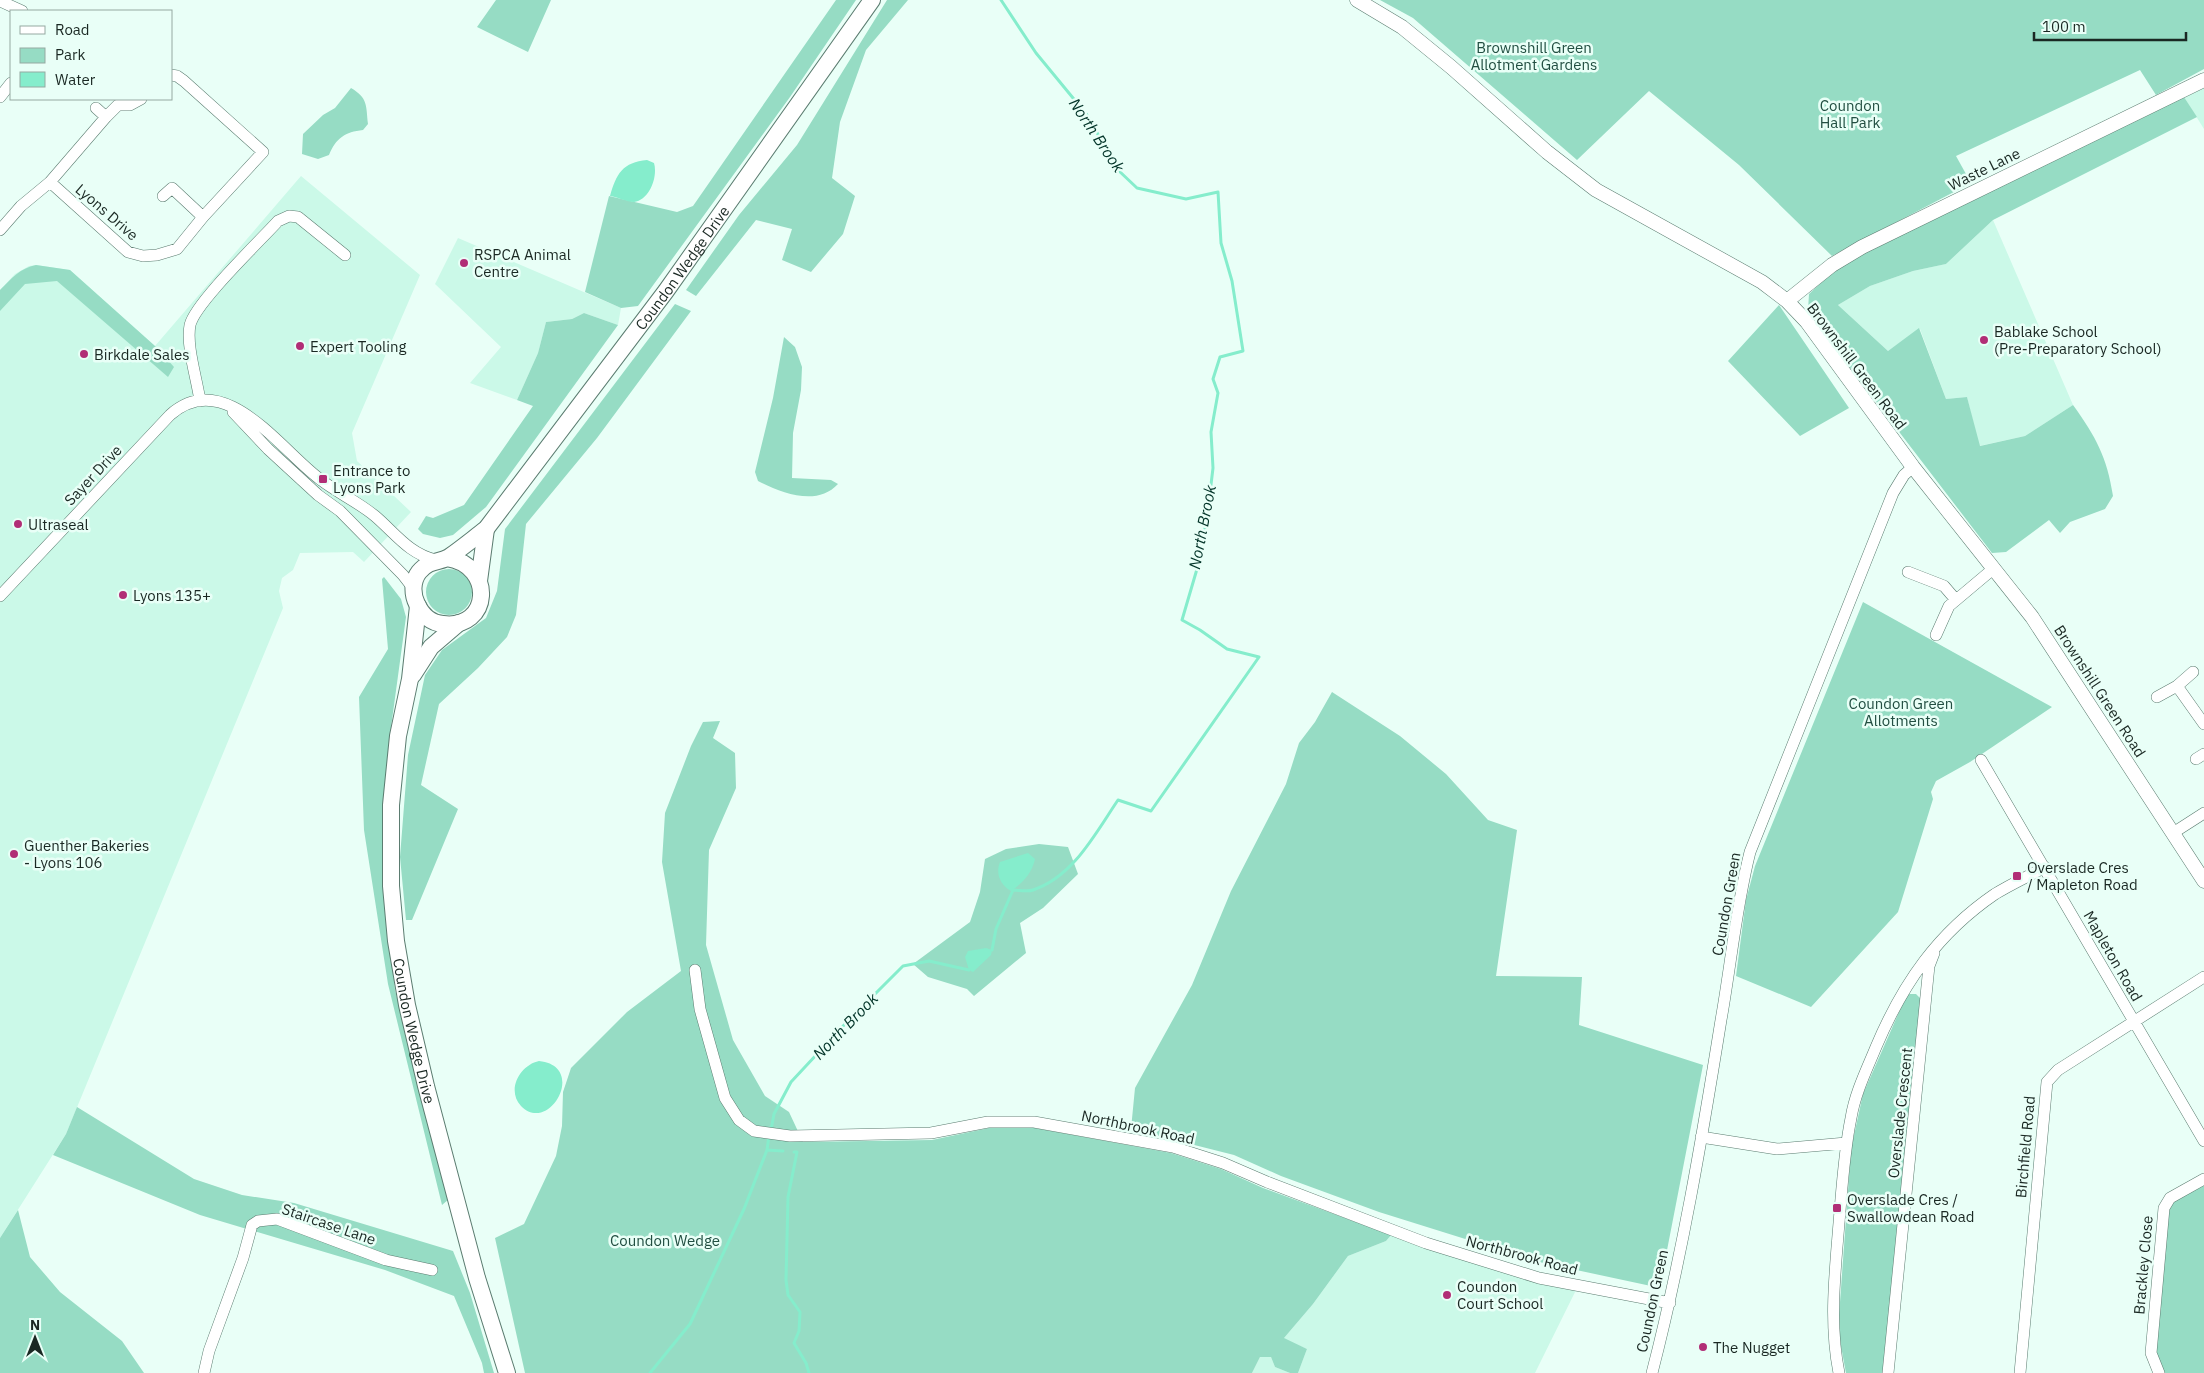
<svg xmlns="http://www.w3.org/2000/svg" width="2204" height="1373" font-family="'IBM Plex Sans',sans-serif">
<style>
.built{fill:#cbf9e8}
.green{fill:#96dcc4}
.water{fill:#85edcc}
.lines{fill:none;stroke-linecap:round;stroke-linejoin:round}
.stream{stroke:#85edcc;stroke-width:3}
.minor-casing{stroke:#5b7c70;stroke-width:12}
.tertiary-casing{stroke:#5b7c70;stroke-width:15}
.secondary-casing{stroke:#5b7c70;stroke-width:18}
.minor{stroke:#fff;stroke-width:11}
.tertiary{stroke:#fff;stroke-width:14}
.secondary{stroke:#fff;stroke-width:16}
.poi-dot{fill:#b12e76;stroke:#e9fff7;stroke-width:2}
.labels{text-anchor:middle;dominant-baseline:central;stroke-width:5;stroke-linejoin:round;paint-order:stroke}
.park-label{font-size:15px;fill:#224f42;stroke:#e9fff7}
.street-label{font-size:15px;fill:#1a2823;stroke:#e9fff7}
.poi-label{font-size:15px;fill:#1a2823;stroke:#e9fff7;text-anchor:start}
.water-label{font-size:16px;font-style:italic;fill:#033529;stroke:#e9fff7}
</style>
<rect width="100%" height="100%" fill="#e9fff7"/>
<!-- built -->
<path class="built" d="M2204 87V129L2184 97Z
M301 176 420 275 352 433 357 461 411 512 364 562 353 552 300 553 293 570 282 578 279 591 283 608 66 1134 0 1238V290L15 274 29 266 36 265 70 270 155 346Z
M1993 220 2073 405 2025 436 1979 446 1967 397 1946 399 1920 329 1888 351 1838 305 1870 286 1913 271 1946 264Z
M458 238 621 308 618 325 584 313 572 319 546 322 538 353 517 400 470 383 501 347 435 284Z
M1394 1231 1578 1286 1535 1373H1298L1307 1349 1283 1339 1313 1304 1348 1256 1386 1241Z
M1260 1357H1271L1275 1367 1290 1373H1252Z"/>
<!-- green -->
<path class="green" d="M496 0H551L528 52 477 27Z
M836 0H856L790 97 638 306 621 308 585 292 609 196 677 212 693 206Z
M887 0H908L866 50 840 122 832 178 855 196 843 234 811 272 782 260 792 229 756 220 696 296 686 290 739 215 797 145Z
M1380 0H2204V69L2156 95 2140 70 1956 156 1971 183 1832 256 1739 165 1649 91 1577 160 1413 18Z
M351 88C368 98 366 105 368 124L363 130C345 132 336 138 329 155L318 159 302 154 303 134 323 115 335 108Z
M2184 97 2197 117 1993 220 1946 264 1913 271 1870 286 1838 305 1888 351 1919 328 1946 399 1967 397 1980 446 2025 436 2073 405C2096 437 2107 457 2113 496L2105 509 2070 522 2060 533 2049 520 2006 552 1992 553 1818 326 1808 310 1809 294 1840 265Z
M36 265 70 270 155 346 174 367 168 377 57 281 25 284 0 311V290C11 279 20 268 36 265Z
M675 304 691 311 597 438 526 524 516 615 507 637 478 668 439 704 421 785 458 809 412 920H406L400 857 408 755 425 675 442 650 486 618 497 591 505 529Z
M1779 305 1849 408 1800 436 1728 361Z
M584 313 618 325 486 507 453 535 440 538 423 534 418 529 426 516 433 518 464 505 533 406 517 400 538 353 546 322 572 319Z
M784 337 795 347 802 367 801 390 793 433 792 478 831 480 838 484C817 507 782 493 758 481L755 472 773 398Z
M426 592a23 23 0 1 1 46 0a23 23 0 1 1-46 0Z
M384 577 401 599 406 617 389 742 384 886 395 990 449 1199 442 1205 388 984 364 830 359 697 388 649 382 579Z
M1863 602 2052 707 1970 762 1936 781 1931 792 1933 799 1898 912 1811 1007 1736 976 1746 900 1755 866Z
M1332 692 1400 736 1446 774 1488 820 1517 830 1496 976 1582 977 1579 1025 1703 1065 1662 1276 1651 1286 1539 1262 1379 1212 1281 1176 1234 1155 1131 1129 1135 1088 1192 985 1231 891 1286 784 1299 743 1315 722Z
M720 721 713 738 735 753 736 788 709 850 706 945 733 1040 765 1096 789 1112 803 1142 932 1140 989 1128H1035L1171 1153 1221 1169 1263 1188 1391 1235 1386 1241 1348 1256 1313 1304 1284 1338 1307 1349 1298 1373H1290L1275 1367 1271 1357H1260L1252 1373H525L495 1238 524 1224 556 1156 562 1126 563 1092 571 1068 627 1012 681 971 662 862 665 813 691 746 703 722Z
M1039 844 1068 847 1078 874 1043 908 1020 923 1026 953 974 996 967 989 928 977 913 964 970 922 980 892 985 859 1006 849Z
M1907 994H1916L1922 1000 1883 1373H1846L1838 1330 1851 1149 1863 1094Z
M77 1107 194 1179 242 1195 294 1203 453 1251 470 1293 494 1373H484L482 1363 454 1296 385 1270 200 1215 53 1155 66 1134Z
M2204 1184V1373H2165L2156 1357 2167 1214 2172 1203Z
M18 1210 30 1257 60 1292 122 1341 144 1373H0V1238Z"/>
<!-- water -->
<path class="water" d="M647 160 654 163C658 176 650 200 634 202 627 202 617 197 610 196 616 174 623 162 647 160Z
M1028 853 1035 859C1032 873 1023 883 1011 891 1001 885 995 874 1000 862Z
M986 948 992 950 991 955 973 972 969 970 965 957 968 951Z
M539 1061C588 1066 549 1135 521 1106 506 1090 520 1065 539 1061Z"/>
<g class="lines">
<!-- stream -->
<path class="stream" d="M992 950 996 929 1013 890C1019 890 1027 892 1033 890 1073 877 1095 834 1118 800L1151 811 1259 657 1227 649 1200 630 1182 620 1197 569 1207 518 1213 468 1211 432 1218 393 1213 379 1220 357 1243 351 1232 281 1221 243 1218 192 1186 199 1137 188 1118 170 1087 115 1036 53 1001 0
M771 1130 774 1114 791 1082 845 1024 903 966 929 961 969 970
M767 1150 783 1151
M794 1152H797L788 1197 786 1280 788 1295 800 1312 799 1331 794 1343 806 1363 809 1373
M650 1373 690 1324 744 1209 767 1150 769 1136"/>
<defs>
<path id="minor" d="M0 1 22 11
M0 97 11 83
M106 117 118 105H130L141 99
M50 182 106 117 96 108
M163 196 172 188 203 217
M0 230 21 206 50 182 128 252 143 256 157 255 177 249 203 217 263 152 184 81 177 76 171 75
M200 401C197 379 186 346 190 325 195 303 260 241 278 221L289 216 298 217 345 255
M233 412 268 449 318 495 340 511 403 575 413 588
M1908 572 1944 586 1956 600
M0 596 170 415C225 366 281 451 321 480 338 493 358 502 375 516 395 533 409 554 436 560
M1936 635 1949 606 1993 569
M2177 686 2204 724
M2157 697 2177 686 2193 672
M2196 759 2204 754
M1981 760 2204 1141
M2173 833 2204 813
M695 970 700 1009 725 1098 739 1120 754 1131 790 1136 931 1133 988 1122H1034L1173 1147 1223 1163 1267 1182 1426 1243 1539 1278 1670 1303
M1701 1137 1777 1149 1846 1143
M204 1373 209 1351 243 1258 252 1225 258 1221 277 1219 386 1260 432 1270
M1652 1373C1682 1257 1702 1138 1721 1020 1731 964 1736 907 1750 852L1893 493 1904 475 1913 467
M1839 1373C1829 1323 1835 1273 1839 1223 1842 1188 1844 1152 1851 1118 1855 1093 1867 1069 1876 1047 1903 983 1938 933 1995 894 2011 884 2029 876 2045 867
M1888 1373 1929 966 1934 953
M2020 1373 2047 1082 2058 1070 2204 977
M2159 1373 2151 1353 2164 1208 2170 1198 2204 1179"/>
<path id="tertiary" d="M1357 0 1402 27 1451 67 1547 152 1596 190 1762 282 1787 301 1807 322 1913 467 2032 617 2204 881
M1787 301 1832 265 1862 247 2204 80"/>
<g id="secondary">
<path id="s1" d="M447 558C495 565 491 630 443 624 431 623 422 615 417 604 412 594 412 581 419 572 430 559 439 563 449 557 462 548 474 538 486 529L666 291 872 0"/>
<path d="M479 581 486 529"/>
<path id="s2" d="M418 606 410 679 398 736 391 805V886L396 941 407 1005 426 1086 477 1278 507 1373"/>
<path d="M413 675 431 647 459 623"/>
</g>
</defs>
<!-- minor casing -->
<use href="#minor" class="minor-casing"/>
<!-- tertiary casing -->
<use href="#tertiary" class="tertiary-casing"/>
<!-- secondary casing -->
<use href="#secondary" class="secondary-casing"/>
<!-- minor -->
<use href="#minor" class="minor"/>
<!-- tertiary -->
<use href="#tertiary" class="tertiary"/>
<!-- secondary -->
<use href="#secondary" class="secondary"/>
</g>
<!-- markers -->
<g class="poi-dot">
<circle cx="464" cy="263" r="5"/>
<circle cx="1984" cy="340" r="5"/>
<circle cx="300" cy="346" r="5"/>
<circle cx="84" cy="354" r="5"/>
<rect x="318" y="474" width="10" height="10" rx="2.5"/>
<circle cx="18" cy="524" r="5"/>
<circle cx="123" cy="595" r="5"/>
<circle cx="14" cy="854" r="5"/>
<rect x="2012" y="871" width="10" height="10" rx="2.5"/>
<rect x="1832" y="1203" width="10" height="10" rx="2.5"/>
<circle cx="1447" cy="1295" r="5"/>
<circle cx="1703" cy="1347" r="5"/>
</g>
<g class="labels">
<!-- park labels -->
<g class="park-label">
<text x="1534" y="47">Brownshill Green<tspan x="1534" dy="17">Allotment Gardens</tspan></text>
<text x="1850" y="105">Coundon<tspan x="1850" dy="17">Hall Park</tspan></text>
<text x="1901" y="703">Coundon Green<tspan x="1901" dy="17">Allotments</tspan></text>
<text x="665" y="1240">Coundon Wedge</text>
</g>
<!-- street labels -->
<g class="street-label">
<text transform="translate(1984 169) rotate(-26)">Waste Lane</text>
<text transform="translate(107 212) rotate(41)">Lyons Drive</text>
<text stroke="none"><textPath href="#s1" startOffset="585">Coundon Wedge Drive</textPath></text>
<text transform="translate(1857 366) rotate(53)">Brownshill Green Road</text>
<text transform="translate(93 475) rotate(-47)">Sayer Drive</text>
<text transform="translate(2100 691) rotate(57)">Brownshill Green Road</text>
<text transform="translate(1726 904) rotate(-80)">Coundon Green</text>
<text transform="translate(2113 956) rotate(60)">Mapleton Road</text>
<text stroke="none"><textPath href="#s2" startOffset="429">Coundon Wedge Drive</textPath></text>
<text transform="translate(1900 1113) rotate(-84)">Overslade Crescent</text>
<text transform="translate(1138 1127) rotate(12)">Northbrook Road</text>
<text transform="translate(2025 1147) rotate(-85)">Birchfield Road</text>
<text transform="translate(329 1224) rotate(19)">Staircase Lane</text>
<text transform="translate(1522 1255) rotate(15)">Northbrook Road</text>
<text transform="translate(2143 1265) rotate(-85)">Brackley Close</text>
<text transform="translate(1652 1301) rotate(-78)">Coundon Green</text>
</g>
<!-- poi labels -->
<g class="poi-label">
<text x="474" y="254">RSPCA Animal<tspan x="474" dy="17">Centre</tspan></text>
<text x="1994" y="331">Bablake School<tspan x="1994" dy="17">(Pre-Preparatory School)</tspan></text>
<text x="310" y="346">Expert Tooling</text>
<text x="94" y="354">Birkdale Sales</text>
<text x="333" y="470">Entrance to<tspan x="333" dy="17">Lyons Park</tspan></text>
<text x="28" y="524">Ultraseal</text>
<text x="133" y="595">Lyons 135+</text>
<text x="24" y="845">Guenther Bakeries<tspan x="24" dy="17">- Lyons 106</tspan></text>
<text x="2027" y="867">Overslade Cres<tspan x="2027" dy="17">/ Mapleton Road</tspan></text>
<text x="1847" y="1199">Overslade Cres /<tspan x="1847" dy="17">Swallowdean Road</tspan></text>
<text x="1457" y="1286">Coundon<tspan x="1457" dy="17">Court School</tspan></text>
<text x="1713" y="1347">The Nugget</text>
</g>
<!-- water labels -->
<g class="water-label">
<text transform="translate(1097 135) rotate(56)">North Brook</text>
<text transform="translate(1202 527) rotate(-79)">North Brook</text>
<text transform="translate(845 1026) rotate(-46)">North Brook</text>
</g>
</g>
<!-- legend -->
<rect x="10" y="10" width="162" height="90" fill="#e9fff7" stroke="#96a9a2"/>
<rect x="20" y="26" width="25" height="8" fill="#ffffff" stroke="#96a9a2"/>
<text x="55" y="35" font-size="15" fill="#1a2823">Road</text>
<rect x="20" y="48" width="25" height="15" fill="#96dcc4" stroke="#96a9a2"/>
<text x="55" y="60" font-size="15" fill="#1a2823">Park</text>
<rect x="20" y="72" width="25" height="15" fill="#85edcc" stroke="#96a9a2"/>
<text x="55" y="85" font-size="15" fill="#1a2823">Water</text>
<!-- north arrow -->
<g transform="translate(35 1338)" stroke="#e9fff7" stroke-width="4" paint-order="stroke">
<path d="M0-4L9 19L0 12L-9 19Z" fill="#1a2823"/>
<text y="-8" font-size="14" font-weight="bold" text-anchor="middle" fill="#1a2823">N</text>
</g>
<!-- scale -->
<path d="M2034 32v8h152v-8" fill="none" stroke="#1a2823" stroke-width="2.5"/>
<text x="2042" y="32" font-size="15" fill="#1a2823" stroke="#e9fff7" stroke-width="4" paint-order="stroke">100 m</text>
</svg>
